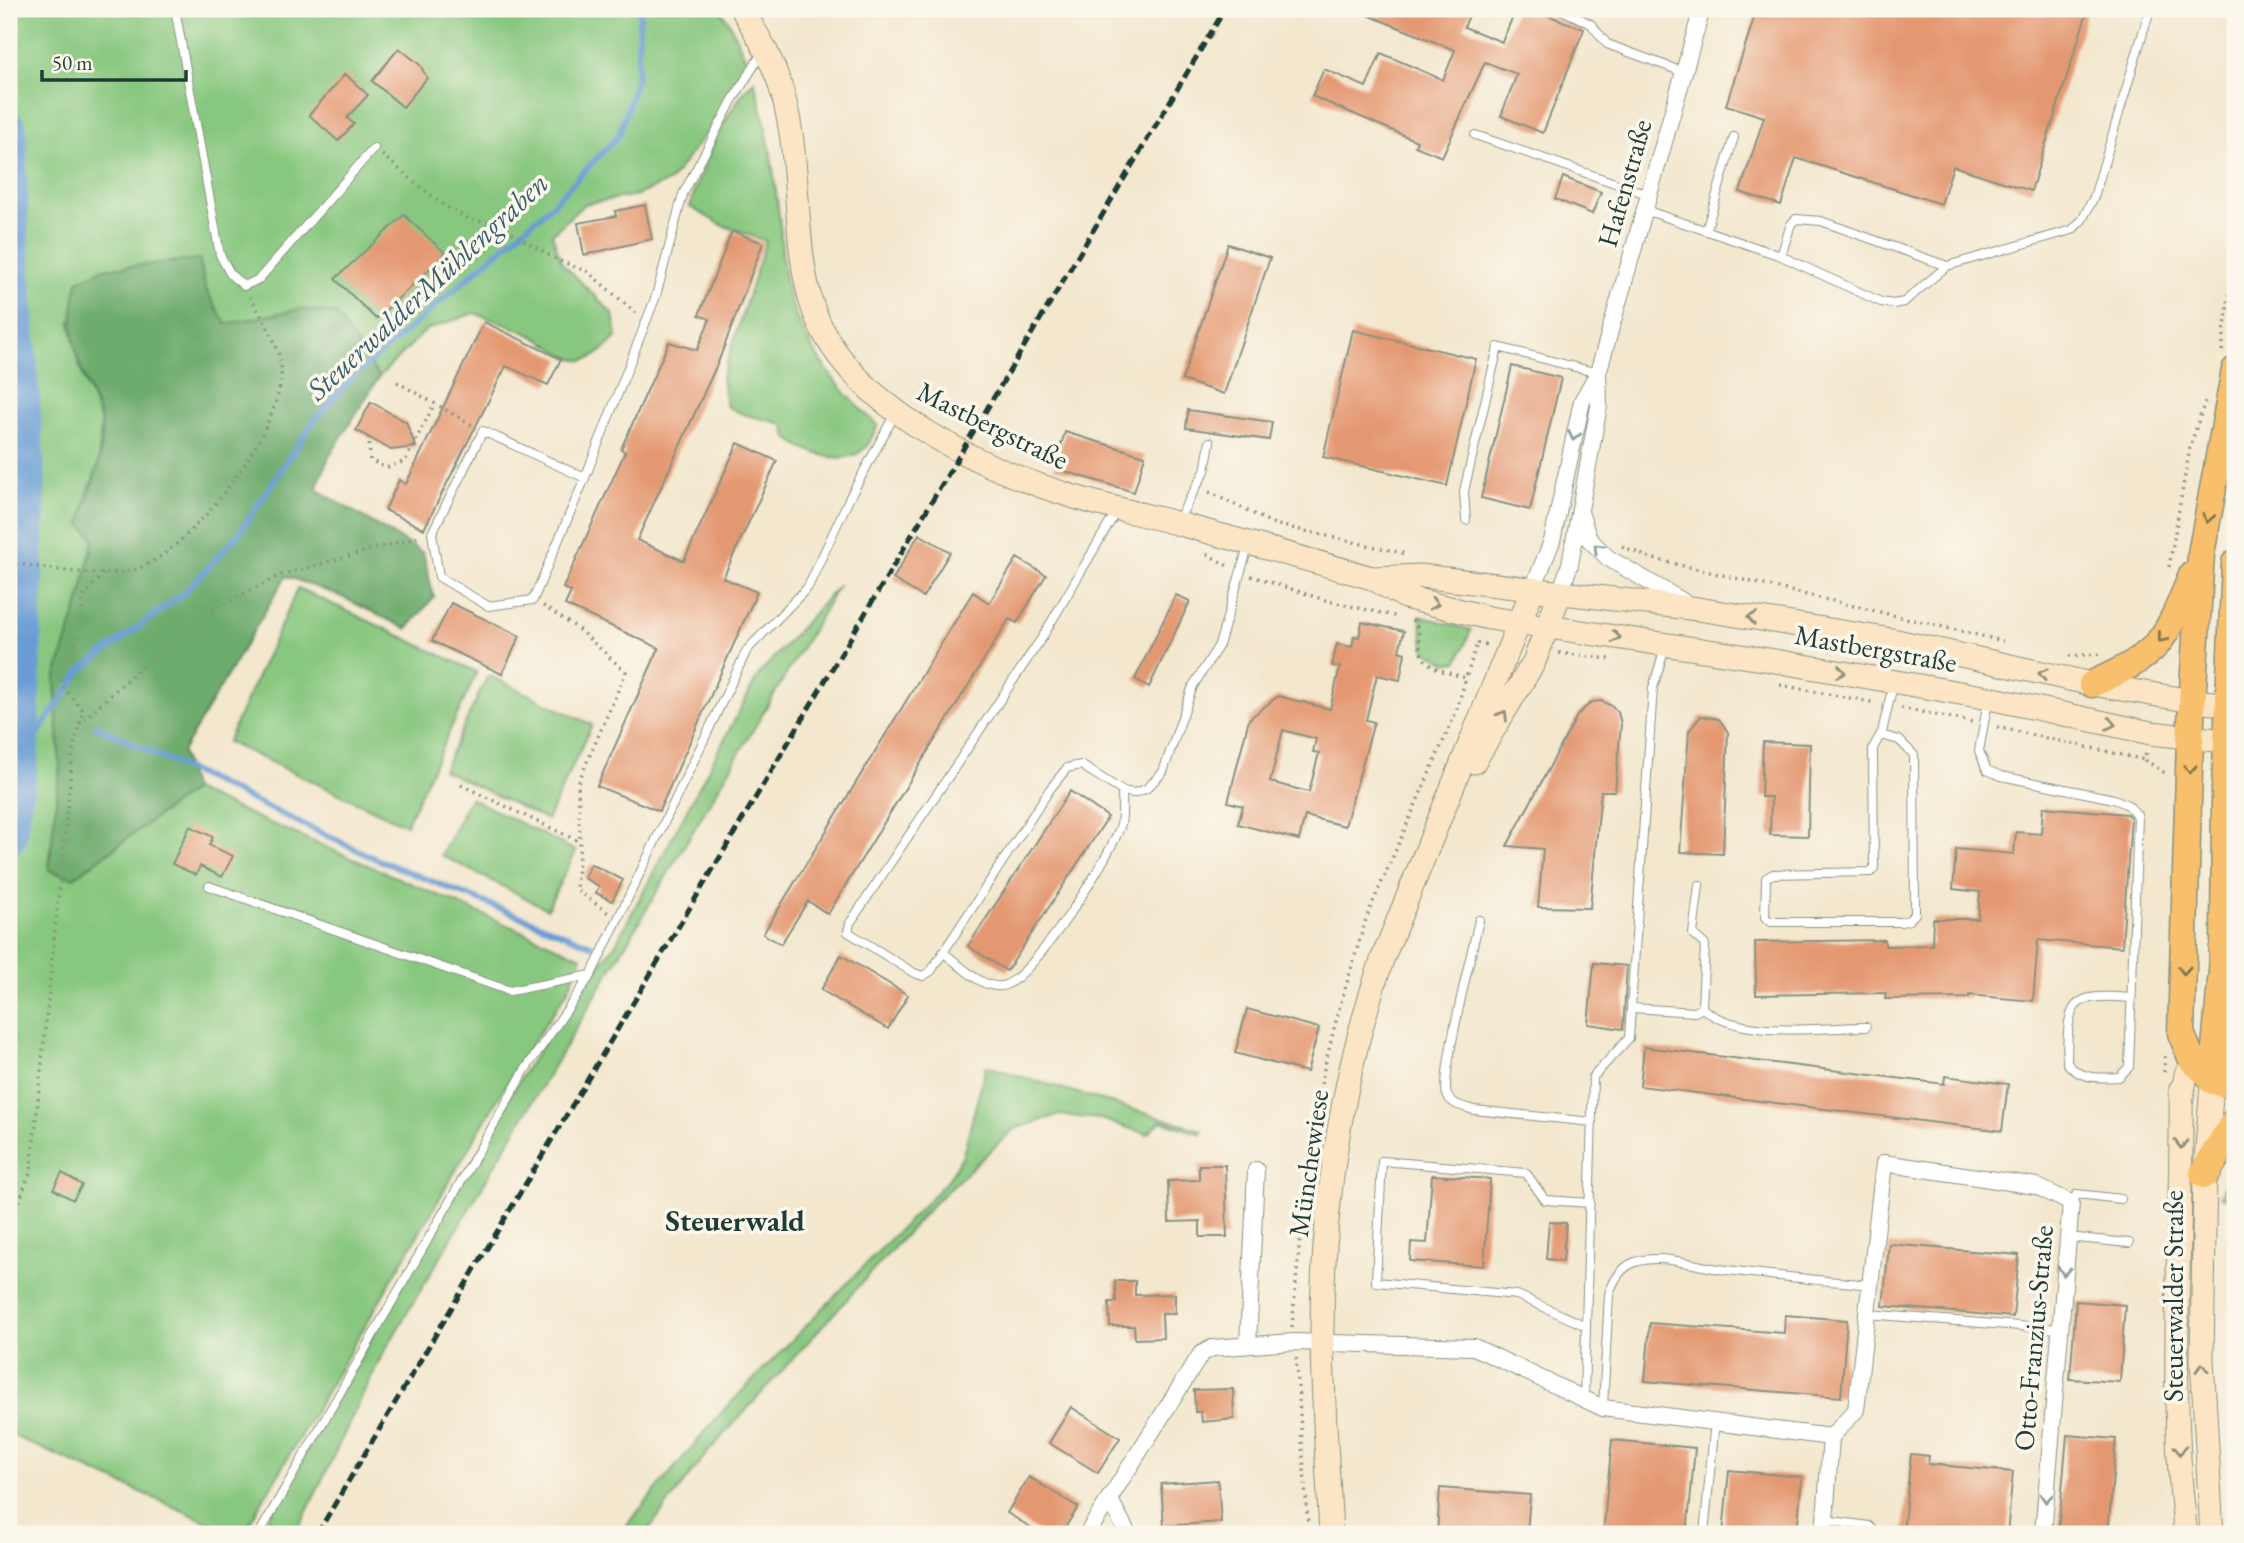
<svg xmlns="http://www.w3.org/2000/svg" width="2244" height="1543" font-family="'EB Garamond',serif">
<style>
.green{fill:#88c77f;stroke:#54825a;stroke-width:2}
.forest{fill:#6eac6e;stroke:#467451;stroke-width:2}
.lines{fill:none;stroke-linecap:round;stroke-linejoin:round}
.stream{stroke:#699cd4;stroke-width:6}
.river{stroke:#699cd4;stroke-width:35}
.building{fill:#e49871;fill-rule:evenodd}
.lane-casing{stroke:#899281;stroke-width:10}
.street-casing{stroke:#899281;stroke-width:18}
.secondary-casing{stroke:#899281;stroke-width:25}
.primary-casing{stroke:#899281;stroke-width:29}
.highway-casing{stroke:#899281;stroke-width:32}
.path{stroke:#899281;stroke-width:3.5;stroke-dasharray:2 5;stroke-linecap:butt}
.lane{stroke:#fff;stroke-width:8}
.street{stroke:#fff;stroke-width:16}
.secondary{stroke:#fce5c4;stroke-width:23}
.primary{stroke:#f8bf6c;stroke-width:26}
.highway{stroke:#f8bf6c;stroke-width:30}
.rail{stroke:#1f3d34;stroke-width:5;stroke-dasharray:10 5;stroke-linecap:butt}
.oneway{stroke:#8f9e9a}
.oneway2{stroke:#81784d}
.oneway3{stroke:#8e917c}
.labels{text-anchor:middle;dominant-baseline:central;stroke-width:7;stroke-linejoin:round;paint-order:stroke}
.street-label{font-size:28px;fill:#1f3d34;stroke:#fbf7ec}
.water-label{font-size:30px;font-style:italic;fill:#395e6c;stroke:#fbf7ec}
.neighbourhood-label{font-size:30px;font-weight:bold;fill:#1f3d34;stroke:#fbf7ec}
</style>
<rect width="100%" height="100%" fill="#fbf7ec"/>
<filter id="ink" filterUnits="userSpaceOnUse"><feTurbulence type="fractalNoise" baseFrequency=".0143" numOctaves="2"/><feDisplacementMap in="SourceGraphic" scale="14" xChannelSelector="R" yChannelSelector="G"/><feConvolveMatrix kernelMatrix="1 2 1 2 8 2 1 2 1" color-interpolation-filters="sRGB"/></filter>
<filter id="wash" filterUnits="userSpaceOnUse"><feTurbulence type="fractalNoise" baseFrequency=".00686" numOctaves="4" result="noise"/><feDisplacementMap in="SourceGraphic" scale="28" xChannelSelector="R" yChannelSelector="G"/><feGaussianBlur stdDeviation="1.57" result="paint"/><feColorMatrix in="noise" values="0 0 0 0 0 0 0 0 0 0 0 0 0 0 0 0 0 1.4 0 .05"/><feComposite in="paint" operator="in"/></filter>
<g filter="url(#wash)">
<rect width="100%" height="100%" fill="#f3e7ce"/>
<!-- green -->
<path class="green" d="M9 9H719L729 22 748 64 706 133 670 181 637 195 584 204 552 234 562 263 613 314 617 336C580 378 572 357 535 337 515 327 494 320 474 313L426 330 379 377 336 314 301 309 226 324 206 290 199 259 70 322 80 368 101 422 98 467 87 493 81 524 94 538 81 596 55 679 60 766 49 870 74 878 193 790 582 957 567 992 518 1064 243 1534H235L9 1434Z
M754 81C769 128 774 175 780 224 782 243 782 264 786 283 797 337 836 389 878 425 874 432 870 444 864 449 842 468 807 452 787 438L784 425C762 416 751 420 726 406L722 377 766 241 722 225 690 207C699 171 727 107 754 81Z
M839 585 381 1357 298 1530 306 1534H259L525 1070 591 975 615 945 759 674Z
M298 588 477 672 406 825 227 742Z
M1420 616 1471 630 1458 661 1448 663 1425 651Z
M488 675 592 725 547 820 443 770Z
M470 798 576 851 547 909 441 855Z
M986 1066 1202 1130 1201 1134 1161 1121 1148 1134 1100 1119 1058 1115 1014 1129 937 1200 707 1453 645 1534H619L720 1414 948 1180 963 1155Z
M2235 1162V1199L2220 1197 2233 1164Z"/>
<!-- forest -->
<path class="forest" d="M199 259 206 290 226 324 301 309 336 314 379 377 329 457 316 489 423 553 434 597 407 629 340 596 286 576 182 752 193 790 73 878 49 870 60 766 55 679 81 596 94 539 81 524C88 491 106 457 101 423 100 411 92 398 88 387 71 343 68 327 78 281L103 269Z"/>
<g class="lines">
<!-- stream -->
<path class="stream" d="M96 726 374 858 591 945
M21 758 82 669 184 593 238 535 313 422 351 379 551 206 619 135 637 77 640 9"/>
<!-- river -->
<path class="river" d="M9 129 11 237 28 480 21 758 9 837"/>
</g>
<g id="blocks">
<!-- building -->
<path class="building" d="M1353 9H1472L1464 27 1502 42 1516 9H1531L1584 29 1543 133 1501 116 1517 74 1485 62 1442 157 1415 146 1417 141 1312 96 1324 69 1366 87 1381 53 1443 80 1455 50Z
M1757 9H2088L2031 191 1953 166 1941 204 1796 158 1781 205 1740 192 1764 117 1726 105Z
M399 48 420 65 427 78 403 107 372 81Z
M345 74 368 95 347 118 354 124 338 141 309 115Z
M1563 177 1601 192 1592 214 1555 199Z
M645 205 652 239 584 255 578 223 616 216 615 211Z
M404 215 446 254 376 319 335 279Z
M732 231 763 243 719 360 637 540 684 561 738 443 777 461 723 578 757 592 659 811 597 786 659 648 565 605 571 592 563 588 625 452 621 449 669 342 697 350 710 319 699 315Z
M1228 244 1270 258 1224 394 1182 380Z
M484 322 561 359 548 385 506 366 424 529 385 510 399 480 406 484Z
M1353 330 1476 359 1447 486 1323 457Z
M1512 366 1561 378 1530 510 1481 498Z
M371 402 406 422 416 447 391 450 356 430Z
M1188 410 1272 422 1269 440 1186 428Z
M1065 432 1145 456 1134 492 1054 468Z
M919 534 950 552 923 597 893 579Z
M1017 558 1046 575 1017 623 1009 619 828 914 808 901 781 944 763 934 973 592 989 603Z
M1176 595 1190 601 1149 687 1135 679Z
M451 603 520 636 502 674 432 641Z
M1362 622 1404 631 1399 651 1405 653 1400 680 1377 675 1366 720 1374 722 1345 826 1305 816 1299 840 1238 824 1243 806 1228 802 1249 719 1278 696 1330 709 1340 667 1332 666 1337 644 1352 647 1354 636 1359 637ZM1283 730 1316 739 1313 752 1319 753 1309 792 1270 782Z
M1601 701 1610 705 1618 712 1621 724 1615 791H1601L1590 908 1538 907 1543 849 1507 846 1578 714 1592 702Z
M1701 716 1719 719 1728 732 1723 854 1680 852 1689 731Z
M1763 742 1810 744 1808 836 1770 835 1771 797H1761Z
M1070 791 1108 817 1007 971 968 946Z
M2043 807 2127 814 2131 818 2122 947 2038 940 2033 1001 1969 995V998L1885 999 1886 993 1756 995 1755 942 1885 940V946L1932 945 1933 919H1978L1980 892 1953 889 1956 849 2014 854 2016 832 2041 834Z
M190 826 213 837 209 845 233 856 222 877 200 866 196 875 172 864Z
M591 864 623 880 612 901 596 893 599 886 584 878Z
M841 955 908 995 888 1029 821 990Z
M1594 963 1627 966 1623 1029 1588 1024Z
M1247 1009 1319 1028 1307 1072 1235 1053Z
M1644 1047 1944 1084 1945 1076 2008 1084 2002 1131 1640 1086Z
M1199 1165H1225L1227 1237H1200V1221L1169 1222 1168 1181 1199 1180Z
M62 1173 82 1185 73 1200 53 1189Z
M1432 1175 1490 1179 1484 1266 1410 1261 1411 1242 1427 1243Z
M1549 1222 1566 1223 1563 1261 1546 1259Z
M1889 1244 2019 1255 2013 1317 1883 1306Z
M1115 1281H1135V1295L1175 1294V1314H1162L1163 1338 1135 1339 1134 1326H1110L1109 1302H1116Z
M2076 1301 2125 1305 2120 1382 2070 1379Z
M1785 1315 1847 1320 1841 1397 1645 1381 1650 1323 1784 1333Z
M1233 1389 1234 1419 1202 1422 1201 1412H1195L1194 1390Z
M1071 1407 1120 1438 1098 1473 1049 1443Z
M2067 1435 2116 1439 2108 1534H2058Z
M1612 1440 1695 1448 1687 1534H1603Z
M1911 1454 1929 1456 1928 1464 2013 1472 2007 1534H1903Z
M1729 1470 1802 1477 1797 1534H1723Z
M1029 1477 1078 1507 1061 1534H1042L1007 1513Z
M1218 1480 1221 1522 1164 1526 1161 1484Z
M1440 1488 1530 1495 1527 1534H1437Z"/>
</g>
</g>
<g filter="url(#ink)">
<use href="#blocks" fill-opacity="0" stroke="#899281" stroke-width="2"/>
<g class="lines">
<defs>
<path id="lane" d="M175 9 220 255 231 275 244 286 259 279 374 148
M1560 9 1591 24 1607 44 1683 72
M1475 135 1647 194
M1645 210 1781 256 1881 302 1893 304 1904 302 1947 266 2072 230 2082 220 2094 197 2150 9
M1706 231 1734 137
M1781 256 1791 224 1796 219 1821 221 1947 266
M585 478 483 431 432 533 439 577 488 606 533 600 585 478 656 296 683 194 732 101 762 53
M1116 512 1043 636 850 923 848 932 914 973 923 976 931 971 1050 789 1067 768 1081 765 1122 791 1134 793 1146 789 1163 772 1193 686 1219 645 1248 547
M1466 520 1464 491 1498 347 1598 373
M1177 522 1205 471 1210 442
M1988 701 1979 751 1987 770 2001 776 2114 799 2128 805 2138 816 2129 1067 2119 1077C2098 1078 2081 1080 2067 1063 2068 1004 2067 992 2131 998
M1881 735 1899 740 1914 755 1915 914 1909 920 1901 922H1771L1765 917 1766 878 1773 874 1871 872 1874 868 1873 748 1882 732 1893 685
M209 886 510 991 591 975
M1479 920C1473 948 1440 1075 1447 1095 1451 1105 1465 1107 1474 1110L1592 1122
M943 952C959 964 981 989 1002 986 1031 982 1113 853 1121 824 1123 813 1122 802 1122 791
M1632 1008 1695 1012 1702 1008 1705 945 1693 934 1699 885
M1702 1008C1740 1040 1819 1027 1866 1027
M2071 1203 2077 1194 2121 1199
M2067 1237 2129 1243
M1867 1314 2059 1329
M1586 1326 1517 1295 1376 1282 1382 1161 1526 1173 1545 1200 1590 1203
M1584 1398 1593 1077 1629 1038 1653 688 1665 647
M1603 1408 1609 1294C1614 1280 1620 1268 1635 1262 1662 1253 1693 1266 1720 1269 1770 1276 1820 1280 1870 1285
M1825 1520 1869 1526 1877 1534
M259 1534 525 1070 591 975 747 650 808 587 849 499 895 414
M1704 1534 1715 1421"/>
<path id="street" d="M1580 512 1589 539 1608 558 1689 605
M1532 591 1552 541 1582 401 1598 373 1702 9
M1560 593 1570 564 1599 406 1598 373
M1248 1345 1256 1170
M1831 1437 1856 1410 1884 1163 2036 1186 2071 1203 2043 1534
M1109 1498 1128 1534
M1087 1534 1201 1354 1212 1348 1294 1342 1474 1347 1603 1408 1831 1437 1824 1534"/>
<path id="secondary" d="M742 9C756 32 769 54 778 79 803 149 791 227 810 298 837 400 974 465 1065 494 1104 507 1144 514 1183 525 1246 542 1309 560 1372 578L1405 597 1489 618 1769 660 1989 698 2151 733 2235 742
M1372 578 1421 576 1698 609 1892 640 2092 684 2192 701 2235 705
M1474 762 1534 662 1560 593
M2181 1089C2183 1237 2167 1387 2186 1534
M2181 1103 2186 1074 2214 1058 2205 1173 2202 1360 2212 1534
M1331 1534C1328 1471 1323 1406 1322 1343 1321 1214 1340 1081 1382 960L1532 591"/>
<path id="primary" d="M2092 684C2161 653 2164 643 2192 575
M2214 1058 2224 949 2225 788 2235 563
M2213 1079 2192 1060 2181 1033 2190 738 2201 554 2235 370"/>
<path id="highway" d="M2224 949 2225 989 2235 1012
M2214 1058H2235
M2213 1079 2235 1084
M2205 1173 2235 1123"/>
</defs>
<!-- lane casing -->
<use href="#lane" class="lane-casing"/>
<!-- street casing -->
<use href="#street" class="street-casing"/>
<!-- secondary casing -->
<use href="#secondary" class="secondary-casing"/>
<!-- primary casing -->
<use href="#primary" class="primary-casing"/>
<!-- highway casing -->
<use href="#highway" class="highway-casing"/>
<!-- path -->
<path class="path" d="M382 155 440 203 469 219 497 224 557 260 588 272 637 314
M2222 351 2235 246
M397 382 474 426
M369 437 370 460 386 468 405 461 435 403
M1209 492 1274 524 1407 554
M1622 546 1650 558 2003 641
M1207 554 1231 568
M9 563C45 567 102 580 136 569 191 552 288 424 281 365 278 342 262 317 250 297
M2169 567 2190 447 2206 398
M1251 576 1328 601 1395 616
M543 606 577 628 626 672 578 783 580 842 576 889 608 913
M1412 620C1424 630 1415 646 1424 658 1432 670 1453 674 1466 678L1477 643
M1477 643 1489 645
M1559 653 1610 659
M2069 656 2099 654
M1780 685 1876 703
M1901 708 1972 722
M80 723 83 710 62 686 61 670 80 635 83 597 105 572
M1997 727 2145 760
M2146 753 2145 760 2165 773
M461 785 580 842
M2164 1072 2165 1055
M9 1228 31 1170 73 751 79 724 155 654 220 606 281 575 421 536
M1292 1327 1304 1193 1323 1073 1339 1009 1367 916 1456 712 1466 678
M1296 1358 1308 1525"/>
<!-- lane -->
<use href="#lane" class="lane"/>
<!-- street -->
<use href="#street" class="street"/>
<!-- secondary -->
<use href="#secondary" class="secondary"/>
<!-- primary -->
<use href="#primary" class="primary"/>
<!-- highway -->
<use href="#highway" class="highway"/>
<!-- rail -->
<path class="rail" d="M317 1534 1225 9"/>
</g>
<!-- one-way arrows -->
<defs><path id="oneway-chevron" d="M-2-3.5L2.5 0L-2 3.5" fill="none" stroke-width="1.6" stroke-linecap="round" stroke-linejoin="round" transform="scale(1.75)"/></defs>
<g class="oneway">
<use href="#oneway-chevron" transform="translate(1574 436) rotate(102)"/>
<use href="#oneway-chevron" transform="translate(1598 548) rotate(-135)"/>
<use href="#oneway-chevron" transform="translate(2064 1271) rotate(95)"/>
<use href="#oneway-chevron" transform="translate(2046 1498) rotate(95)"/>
</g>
<g class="oneway2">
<use href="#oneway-chevron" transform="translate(2208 518) rotate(101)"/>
<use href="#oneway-chevron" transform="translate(2162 638) rotate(130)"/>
<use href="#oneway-chevron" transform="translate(2190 769) rotate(91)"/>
<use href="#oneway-chevron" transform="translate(2184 970) rotate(93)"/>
</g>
<g class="oneway3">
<use href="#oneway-chevron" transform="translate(1434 604) rotate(13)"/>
<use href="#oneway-chevron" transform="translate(1752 618) rotate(-171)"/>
<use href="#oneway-chevron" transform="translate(1616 637) rotate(8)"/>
<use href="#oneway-chevron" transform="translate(1841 672) rotate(10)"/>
<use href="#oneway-chevron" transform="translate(2043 674) rotate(-168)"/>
<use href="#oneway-chevron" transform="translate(1503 715) rotate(-59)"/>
<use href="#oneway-chevron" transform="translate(2111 724) rotate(12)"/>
<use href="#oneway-chevron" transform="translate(2181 1144) rotate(91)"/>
<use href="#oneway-chevron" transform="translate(2202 1368) rotate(-91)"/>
<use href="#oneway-chevron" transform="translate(2180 1450) rotate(88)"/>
</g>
</g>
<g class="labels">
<!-- street labels -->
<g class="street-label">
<text transform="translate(1624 183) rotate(-74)">Hafenstraße</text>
<text transform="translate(993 425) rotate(26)">Mastbergstraße</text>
<text transform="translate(1876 648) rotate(10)">Mastbergstraße</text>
<text transform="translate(1308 1163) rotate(-82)">Münchewiese</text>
<text transform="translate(2173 1296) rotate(-90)">Steuerwalder Straße</text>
<text transform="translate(2033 1338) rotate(-85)">Otto-Franzius-Straße</text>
</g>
<!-- water labels -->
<g class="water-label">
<text transform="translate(427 286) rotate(-43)">SteuerwalderMühlengraben</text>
</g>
<!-- neighbourhood labels -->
<g class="neighbourhood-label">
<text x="735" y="1220">Steuerwald</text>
</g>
</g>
<!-- margin -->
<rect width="2244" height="1543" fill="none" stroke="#fbf7ec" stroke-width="35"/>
<!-- scale -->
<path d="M42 70v10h144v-10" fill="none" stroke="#1f3d34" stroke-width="3.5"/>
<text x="52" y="70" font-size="21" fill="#1f3d34" stroke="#fbf7ec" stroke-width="5" paint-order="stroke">50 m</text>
</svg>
